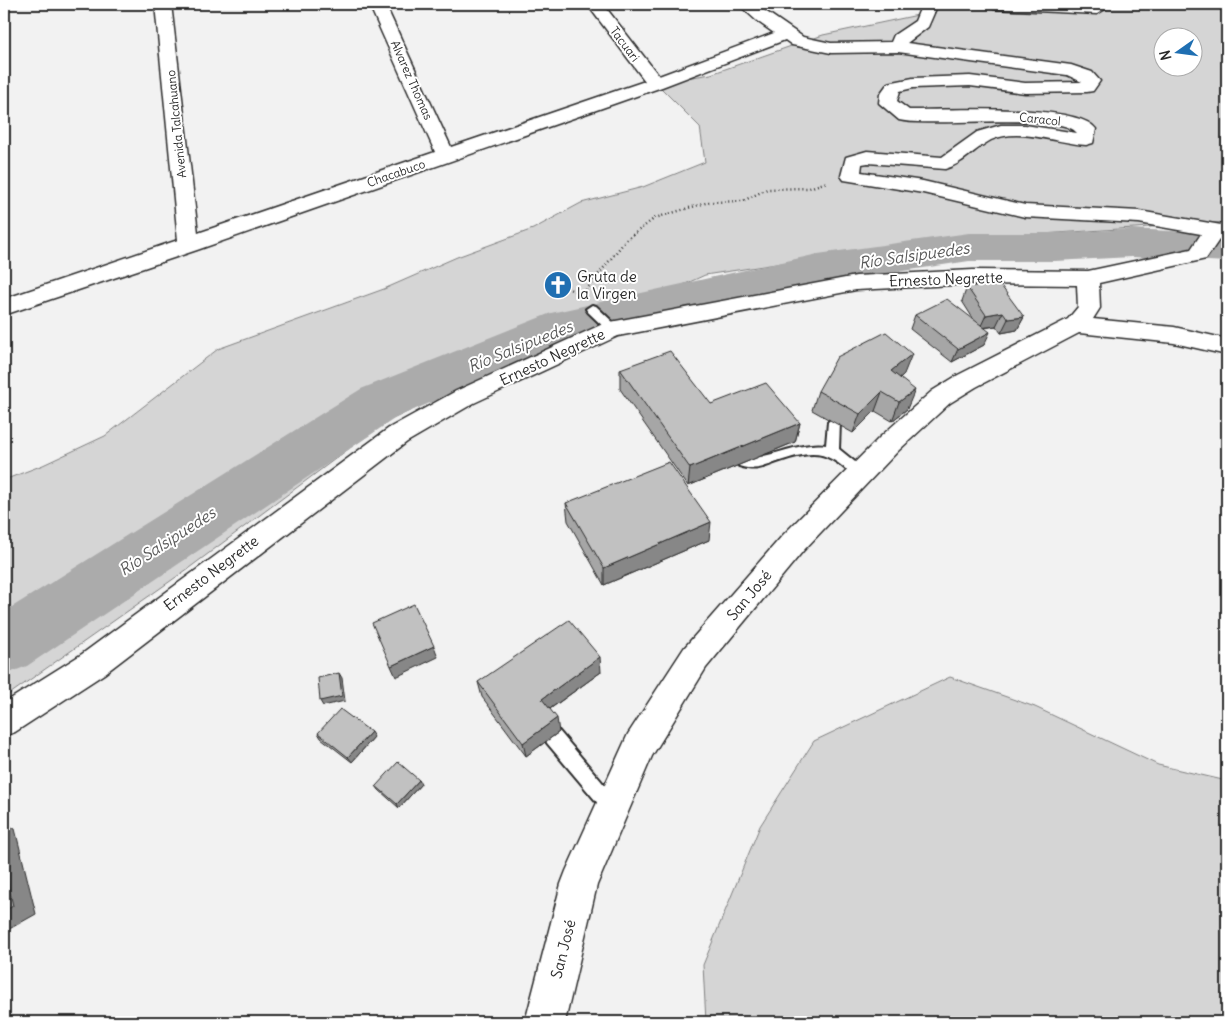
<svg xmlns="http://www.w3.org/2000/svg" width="1231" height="1026" font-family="Delius,sans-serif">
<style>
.green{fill:#d5d5d5;stroke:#808080;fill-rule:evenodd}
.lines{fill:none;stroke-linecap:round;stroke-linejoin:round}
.river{fill:#ababab;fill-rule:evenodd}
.lane-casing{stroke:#2b2b2b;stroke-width:4}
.street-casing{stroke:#2b2b2b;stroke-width:3}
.path{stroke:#2b2b2b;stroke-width:2.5;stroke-dasharray:1 3;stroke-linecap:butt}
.lane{fill:#fff;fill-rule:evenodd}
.street{fill:#fff;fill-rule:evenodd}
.wall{fill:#a6a6a6;stroke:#2b2b2b}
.shaded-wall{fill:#878787;stroke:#2b2b2b}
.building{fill:#c1c1c1;stroke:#2b2b2b}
.labels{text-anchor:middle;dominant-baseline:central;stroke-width:4;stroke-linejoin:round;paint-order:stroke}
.far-street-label{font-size:12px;fill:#2b2b2b;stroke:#fff}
.poi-label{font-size:15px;fill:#2b2b2b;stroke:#fff;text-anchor:start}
.street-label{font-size:15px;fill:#2b2b2b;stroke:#fff}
.water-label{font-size:16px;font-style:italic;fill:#585858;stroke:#fff}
</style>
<rect width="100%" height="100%" fill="#f2f2f2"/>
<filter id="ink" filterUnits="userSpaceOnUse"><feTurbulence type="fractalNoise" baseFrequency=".02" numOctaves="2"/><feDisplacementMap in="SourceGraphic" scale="10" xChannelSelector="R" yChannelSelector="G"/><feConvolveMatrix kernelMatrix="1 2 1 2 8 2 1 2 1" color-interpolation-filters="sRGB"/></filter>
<g filter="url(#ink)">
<!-- green -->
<path class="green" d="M950 4H1227V222L918 242 705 275 544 348 382 424 189 568 4 698V480L43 465 105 436 218 349 384 289 457 257 533 229 581 203 643 187 705 162 700 127 656 83 711 74 823 35 918 15ZM1164 38H1194V68H1164Z
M950 677 1035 707 1158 765 1227 781V1022H706L703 965 760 826 814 741Z"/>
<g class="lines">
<!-- river -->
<path class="river" d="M1132 229 1227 234V262L1132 257 1055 261H969L818 284 581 339 397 417 27 666 4 675V612L361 389 551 313 818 254 969 233H1055Z"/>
<defs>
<path id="lane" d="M592 305 596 306 617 326V332H609L588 312 586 309Z
M834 417 840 422 839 449 865 470 867 474 865 478H855C828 450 814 449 777 462 760 468 757 471 739 466L737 462 744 457C764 462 797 441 826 445L828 422Z
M553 729 559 731 618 801 621 807 618 813 612 816 606 813 547 743 545 737 547 731Z"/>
<path id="street" d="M155 4H171L198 233 435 152 369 4H385L451 147 645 81 587 4H603L659 76 774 33 757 21 738 4H755L803 37 831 43 891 42 894 35 915 21 922 4H938L928 27 907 43 1071 65 1092 72 1100 81 1093 91 1087 92 1025 93 970 86 913 88 900 91 897 101 909 110C943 110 1078 103 1096 129L1093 143 1086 145C1057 143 1018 127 991 140 974 149 963 164 945 169L868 163 862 164 861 172 923 181 1025 205 1139 211 1227 226V238L1221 237 1206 259 1099 283 1100 308 1093 319 1174 327 1227 339V355L1174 343 1079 333 976 387 950 403 898 451 803 551 706 668 652 756 597 885 565 1022H525L561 884 566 871 628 734 684 648 783 535 880 437 932 391 958 375 1068 319 1078 307 1077 285 973 284 856 290 618 336 474 403 407 442 104 674 15 732 4 736V703L82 654 389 428 456 391 605 323 856 276 973 270 1088 271 1191 249 1201 234 1139 223 1025 217 923 193 844 180 841 176 846 157 867 151 942 157 977 132 1001 125H1025L1077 133C1062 111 930 128 899 120L879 103 880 94 888 83 913 78 970 76 1025 83 1082 82 1067 75 898 52 831 53 792 45 785 40 662 87 197 250 4 315V299L178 240Z
M986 4H1087L1103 6 1105 9 1097 14 994 9Z"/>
</defs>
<!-- lane casing -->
<use href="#lane" class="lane-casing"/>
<!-- street casing -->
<use href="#street" class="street-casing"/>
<!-- path -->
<path class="path" d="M559 285 579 293
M586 290 626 240 655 218 709 202 743 201 767 189 809 188 827 182"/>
<!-- lane -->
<use href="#lane" class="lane"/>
<!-- street -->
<use href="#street" class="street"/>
</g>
<!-- wall -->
<path class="wall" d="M967 287 1024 317 1017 330 1001 333 996 326 984 328V345L952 362 910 329 915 315 974 320 962 301Z
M620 369 711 404 800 423 795 442 688 486 620 389Z
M904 374 900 378 907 409 892 421 875 411 853 433 812 410 818 391Z
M566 503 709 540 604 585 568 521Z
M601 672 550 709 559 732 526 756 482 697 478 682Z
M318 733 374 737 352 762 321 738Z
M419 780 421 784 399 808 379 790 376 786Z"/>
<!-- shaded-wall -->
<path class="shaded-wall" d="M1003 312 996 326 980 328 986 315Z
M1024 317 1017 330 1001 333 1008 319Z
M990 332 984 345 952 362 958 349Z
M912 354 904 374 885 391 891 371Z
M915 390 907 409 892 421 899 402Z
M882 392 875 411 853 433 860 414Z
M800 423 795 442 688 486 690 468Z
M711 522 709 540 604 585V568Z
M434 646 438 657 396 677 391 666Z
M600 657 601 672 544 713 542 699Z
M339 673 342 678 345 701 323 706 320 701Z
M557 718 559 732 526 756 523 743Z
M371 732 374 737 352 762 348 757Z
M419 780 421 784 399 808 397 804Z
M4 823 15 829 36 914 4 932Z"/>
<!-- building -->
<path class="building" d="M999 283 1024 317 1008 319 1003 312 986 315 967 287Z
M947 299 990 332 958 349 915 315Z
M886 332 912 354 891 371 915 390 899 402 882 392 860 414 818 391 837 357Z
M670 351 711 404 766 383 800 423 690 468 620 369Z
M669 462 711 522 604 568 566 503Z
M414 604 434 646 391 666 372 623Z
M569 620 600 657 542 699 557 718 523 743 478 682Z
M339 673 342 696 320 701 318 678Z
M340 709 371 732 348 757 318 733Z
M398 762 419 780 397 804 376 786Z
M4 865 13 906 4 911Z"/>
</g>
<!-- icons -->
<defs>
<symbol id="church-disc" viewBox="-11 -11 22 22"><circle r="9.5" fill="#1f6fb2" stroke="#fff"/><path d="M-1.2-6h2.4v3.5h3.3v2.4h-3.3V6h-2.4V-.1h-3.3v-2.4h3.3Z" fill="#fff"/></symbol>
</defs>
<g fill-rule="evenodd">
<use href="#church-disc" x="542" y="269" width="32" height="32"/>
</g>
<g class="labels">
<!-- far-street labels -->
<g class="far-street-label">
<text transform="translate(625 44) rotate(53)">Tacuari</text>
<text transform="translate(412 80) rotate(66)">Alvarez Thomas</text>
<text transform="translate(1040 119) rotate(6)">Caracol</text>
<text transform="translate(176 124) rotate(-96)">Avenida Talcahuano</text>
<text transform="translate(396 173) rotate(-19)">Chacabuco</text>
</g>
<!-- poi labels -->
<g class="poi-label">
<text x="577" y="276">Gruta de<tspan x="577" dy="17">la Virgen</tspan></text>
</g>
<!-- street labels -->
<g class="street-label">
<text transform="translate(946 279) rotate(-2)">Ernesto Negrette</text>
<text transform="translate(552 357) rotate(-25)">Ernesto Negrette</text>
<text transform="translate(211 573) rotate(-37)">Ernesto Negrette</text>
<text transform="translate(749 595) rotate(-50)">San José</text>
<text transform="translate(563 949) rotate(-76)">San José</text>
</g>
<!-- water labels -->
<g class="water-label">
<text transform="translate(914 255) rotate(-8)">Río Salsipuedes</text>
<text transform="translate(520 346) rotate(-22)">Río Salsipuedes</text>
<text transform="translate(167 541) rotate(-33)">Río Salsipuedes</text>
</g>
</g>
<!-- margin -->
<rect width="1231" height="1026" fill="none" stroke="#fff" stroke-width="20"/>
<rect x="10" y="10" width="1211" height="1006" fill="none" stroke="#2b2b2b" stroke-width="2" filter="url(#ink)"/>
<!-- north arrow -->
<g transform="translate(1178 52) rotate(256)"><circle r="24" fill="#ffffff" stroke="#aaaaaa"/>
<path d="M0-4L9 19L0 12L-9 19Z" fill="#1f6fb2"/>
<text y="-8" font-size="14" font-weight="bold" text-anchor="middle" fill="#2b2b2b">N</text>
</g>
</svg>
